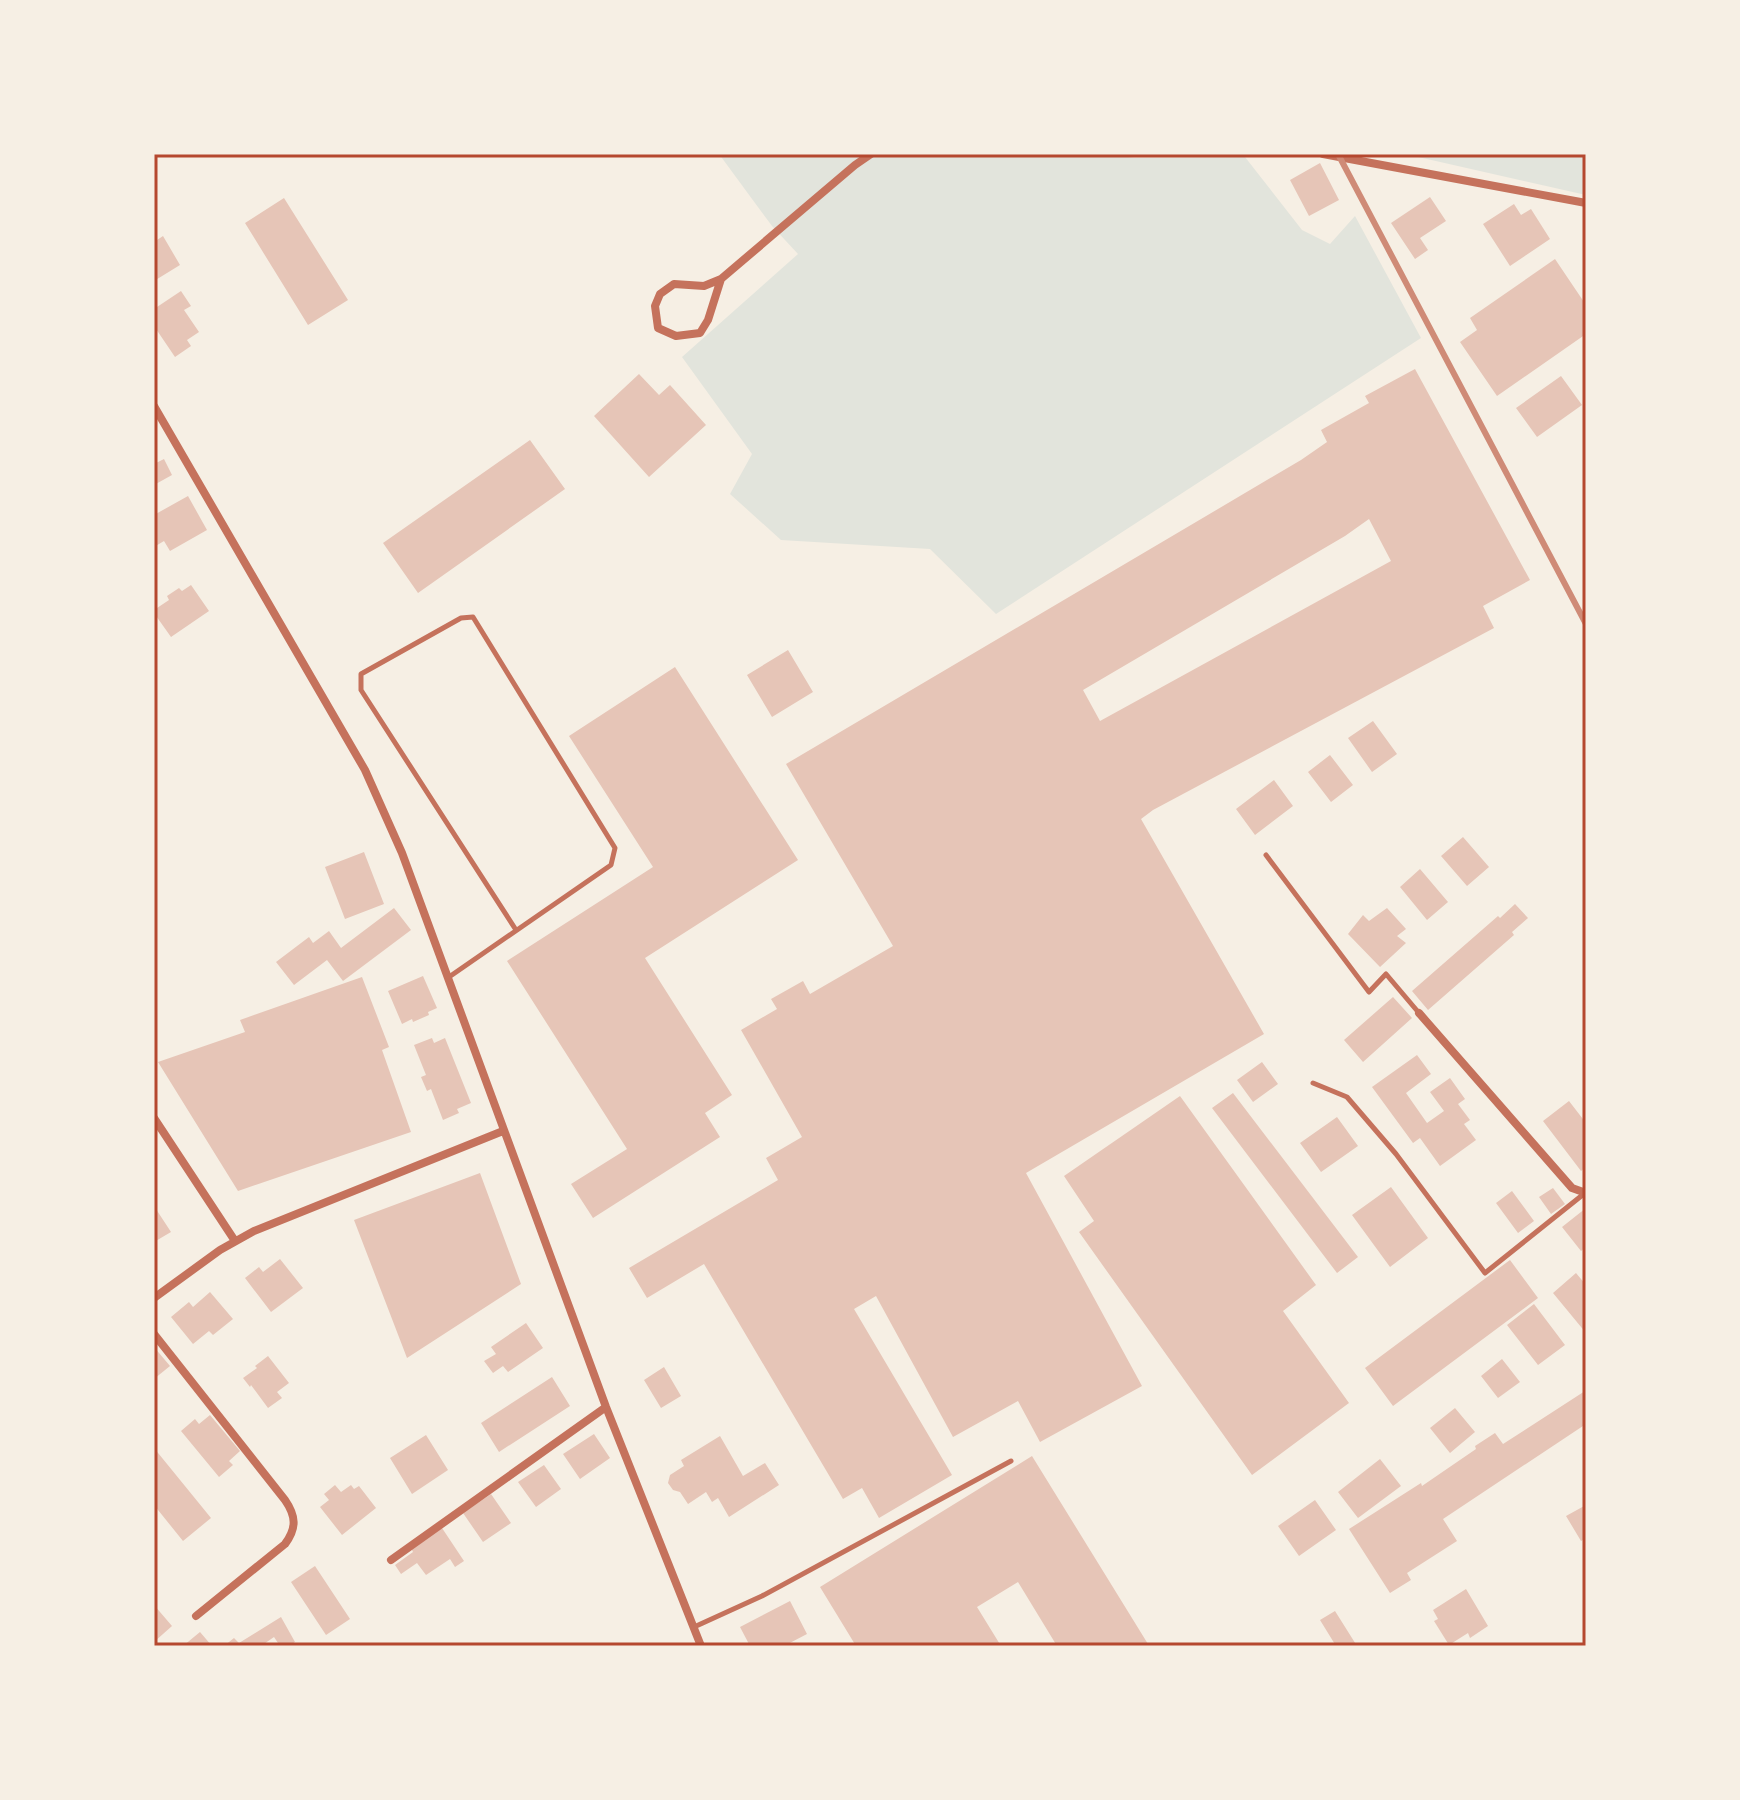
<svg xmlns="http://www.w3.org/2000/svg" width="1740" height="1800" font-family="'PT Serif',serif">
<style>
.green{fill:#e2e4dc}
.building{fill:#e6c5b7;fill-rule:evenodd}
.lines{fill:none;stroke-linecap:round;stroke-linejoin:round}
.service{stroke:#c5725c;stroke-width:5}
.minor{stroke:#c5725c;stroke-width:8}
.rail{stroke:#cf8b77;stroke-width:6}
.neatline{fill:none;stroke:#b5482f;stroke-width:3}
</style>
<rect width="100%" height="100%" fill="#f6efe4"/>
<!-- green -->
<path class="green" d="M719 154H1108L1134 158 1245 157 1302 230 1330 244 1355 216 1421 338 996 614 930 549 781 540 730 494 752 454 682 357 798 254 772 226Z
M1405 154H1586V195Z"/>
<!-- building -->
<path class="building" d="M1320 163 1339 200 1309 216 1290 180Z
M1430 197 1446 221 1420 238 1428 250 1415 259 1391 223Z
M284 198 348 300 308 325 245 223Z
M1514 204 1521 215 1531 209 1550 239 1510 266 1483 224Z
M163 236 180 265 154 281V242Z
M1555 259 1586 305V334L1497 396 1460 342 1477 330 1470 318Z
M181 291 191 306 184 310 199 332 187 340 191 346 175 357 154 326V309Z
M1415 369 1530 580 1483 606 1494 628 1153 810 1141 819 1264 1034 1026 1173 1142 1386 1040 1442 1018 1401 953 1437 876 1296 854 1309 952 1475 879 1518 862 1488 843 1499 704 1264 647 1298 629 1268 778 1180 766 1158 802 1137 741 1030 777 1009 771 999 803 981 810 994 893 946 786 764 1301 460 1327 442 1321 430 1369 403 1365 396ZM1369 519 1391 561 1100 721 1083 690 1345 536Z
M639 374 659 395 670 385 706 425 649 477 594 416Z
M1561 376 1582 405 1537 437 1516 408Z
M530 440 565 489 418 593 383 543Z
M164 459 172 475 154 485V464Z
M188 496 207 530 170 551 164 541 154 547V515Z
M191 585 209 611 171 637 154 613V610L169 600 167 596 179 588 182 591Z
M788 650 813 692 772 717 747 675Z
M675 667 798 860 645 958 732 1095 705 1113 720 1137 593 1218 571 1184 627 1149 507 961 653 867 569 736Z
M1373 721 1397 754 1372 772 1348 738Z
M1330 755 1353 785 1331 802 1308 772Z
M1274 780 1293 806 1255 835 1236 809Z
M1463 837 1489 867 1467 886 1441 856Z
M364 852 384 904 345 919 325 867Z
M1420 869 1448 902 1427 920 1400 887Z
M1515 904 1528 918 1512 932 1514 935 1428 1010 1412 991 1498 916 1500 918Z
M394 908 411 930 343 981 327 960 294 985 276 962 309 937 313 943 329 931 341 948Z
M1387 908 1406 929 1397 936 1406 943 1380 967 1348 934 1363 915 1369 921Z
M423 976 437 1008 428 1012 429 1015 413 1022 412 1019 402 1024 388 991Z
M362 977 389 1047 382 1050 411 1132 238 1191 158 1062 245 1032 240 1020Z
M1393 997 1412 1018 1363 1062 1344 1040Z
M432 1038 434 1043 445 1038 471 1103 457 1109 459 1113 443 1120 431 1089 427 1091 421 1077 426 1075 414 1045Z
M1417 1055 1431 1074 1406 1093 1427 1123 1444 1111 1430 1092 1450 1078 1465 1099 1458 1104 1470 1120 1464 1124 1476 1140 1440 1166 1420 1138 1413 1143 1372 1087Z
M1262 1062 1278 1084 1253 1102 1237 1080Z
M1233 1093 1358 1257 1337 1273 1212 1108Z
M1180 1096 1316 1285 1283 1311 1349 1403 1252 1475 1079 1232 1094 1221 1064 1176Z
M1569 1101 1586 1123V1167L1581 1171 1543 1121Z
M1337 1117 1358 1146 1321 1172 1300 1143Z
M480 1173 521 1284 407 1358 354 1220Z
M1391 1187 1428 1238 1390 1267 1352 1215Z
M1553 1188 1565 1204 1551 1214 1539 1197Z
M1512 1191 1534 1221 1518 1233 1496 1203Z
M154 1206 171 1232 154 1242Z
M1586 1208V1247L1581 1251 1562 1227Z
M280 1259 303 1288 271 1312 245 1278 259 1267 263 1272Z
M1510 1260 1538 1298 1393 1406 1365 1368Z
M1576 1273 1586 1285V1333L1553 1293Z
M210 1292 233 1319 213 1335 209 1331 193 1344 171 1317 189 1302 193 1307Z
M1534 1304 1565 1345 1538 1365 1507 1325Z
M526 1323 543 1348 508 1372 503 1366 493 1373 484 1361 496 1354 491 1347Z
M154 1347 170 1366 154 1379Z
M268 1356 289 1383 277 1392 282 1398 268 1408 251 1385 250 1387 243 1378 257 1368 255 1366Z
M1502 1359 1520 1382 1498 1398 1481 1376Z
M664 1367 681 1396 661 1408 644 1380Z
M552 1377 570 1406 499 1452 481 1423Z
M1585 1391 1586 1424 1443 1519 1457 1541 1407 1573 1411 1580 1390 1593 1349 1529 1421 1483 1422 1486 1476 1449 1475 1446 1495 1433 1503 1444Z
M1455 1408 1475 1432 1450 1453 1430 1428Z
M210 1415 240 1451 229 1461 233 1465 219 1477 181 1431 195 1419 199 1424Z
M594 1434 610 1458 580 1479 563 1454Z
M426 1435 448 1470 412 1494 390 1458Z
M720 1436 743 1476 765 1463 779 1485 729 1517 718 1498 712 1502 706 1492 688 1504 680 1492 673 1490 668 1483 670 1475 684 1466 681 1460Z
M154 1448 211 1518 183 1541 154 1505Z
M1032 1456 1148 1644 1145 1646H1057L1018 1582 977 1607 1001 1646H856L820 1587Z
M1380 1459 1401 1486 1358 1518 1338 1492Z
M544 1465 561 1489 536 1507 518 1482Z
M335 1485 341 1492 351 1485 354 1489 359 1486 376 1508 342 1535 320 1507 329 1500 324 1494Z
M491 1494 511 1523 483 1542 463 1513Z
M1315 1500 1336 1530 1299 1556 1278 1526Z
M1586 1505V1538L1581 1541 1566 1516Z
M442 1528 464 1561 455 1567 450 1559 426 1575 417 1563 401 1574 395 1565 413 1552 411 1548Z
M315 1566 350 1619 326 1635 291 1582Z
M1466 1589 1488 1626 1470 1638 1468 1633 1449 1645 1434 1621 1438 1619 1433 1610Z
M790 1601 807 1634 784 1646H750L740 1627Z
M154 1605 172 1626 154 1642Z
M1335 1611 1357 1646H1336L1320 1620Z
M281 1617 295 1642 289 1646H280L274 1637 261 1646H224L234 1638 239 1643Z
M200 1632 212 1646H183Z"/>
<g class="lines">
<!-- service -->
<path class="service" d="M1266 855 1369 992 1386 974 1419 1013
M449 977 611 865 615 848 473 617 461 618 361 674V690L516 930
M1313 1083 1347 1097 1396 1154 1485 1273 1585 1193
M694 1627 762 1596 1011 1461"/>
<!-- minor -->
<path class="minor" d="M1323 154 1586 203
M721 279 708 320 700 333 676 336 658 328 655 306 660 294 674 284 704 286 721 279 855 165 871 154
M154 406 365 770 402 853 606 1407 701 1646
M1419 1013 1572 1188 1586 1193
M154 1118 235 1241
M154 1298 220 1250 254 1231 503 1131
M154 1334 285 1500C296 1516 297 1528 285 1544L196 1616
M391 1560 606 1407"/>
<!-- rail -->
<path class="rail" d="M1338 154 1586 624"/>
</g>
<!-- border -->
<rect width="1740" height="1800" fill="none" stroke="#f6efe4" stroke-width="312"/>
<rect x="156" y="156" width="1428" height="1488" class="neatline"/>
</svg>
